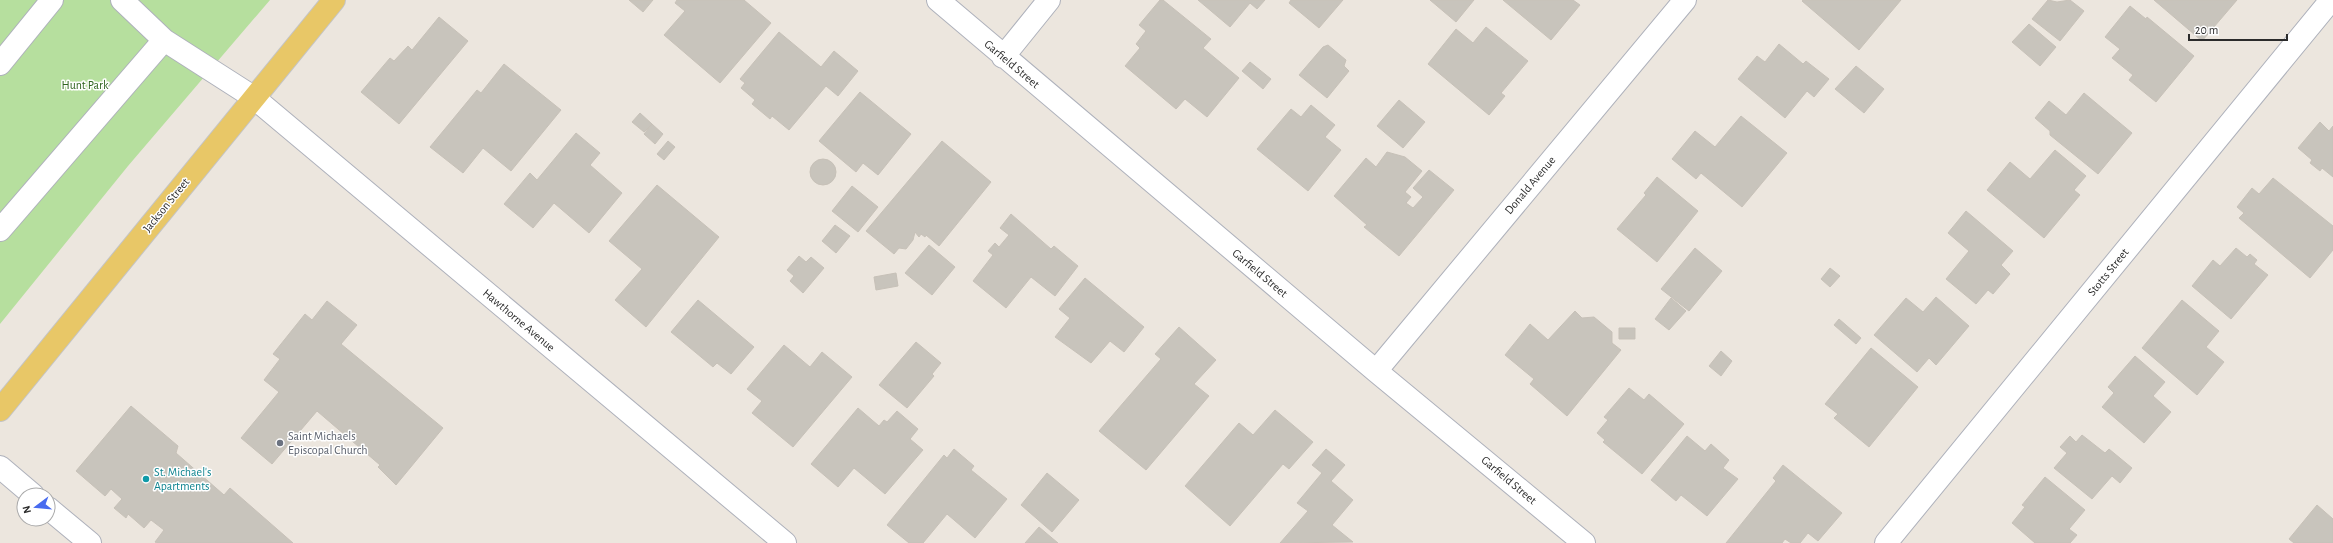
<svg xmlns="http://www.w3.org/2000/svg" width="2333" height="543" font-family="'Alegreya Sans',sans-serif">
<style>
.green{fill:#b6df9e}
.building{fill:#c8c4bc;stroke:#c7c1b8}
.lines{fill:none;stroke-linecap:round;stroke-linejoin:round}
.minor-casing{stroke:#aeb1bb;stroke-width:24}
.major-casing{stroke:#c4c4c4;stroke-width:24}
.minor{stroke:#fff;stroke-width:22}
.major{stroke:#e8c767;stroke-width:22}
.worship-dot{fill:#6b7280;stroke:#fff;stroke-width:1.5}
.culture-dot{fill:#0f9aa8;stroke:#fff;stroke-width:1.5}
.labels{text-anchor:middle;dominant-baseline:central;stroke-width:3;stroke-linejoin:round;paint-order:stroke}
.street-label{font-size:12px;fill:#2b2b2b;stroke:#fff}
.park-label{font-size:12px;fill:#2f641f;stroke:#fff}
.worship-label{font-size:12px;fill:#5b616d;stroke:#fff;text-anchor:start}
.culture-label{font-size:12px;fill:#0d838f;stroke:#fff;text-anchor:start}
</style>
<rect width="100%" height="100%" fill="#ece6de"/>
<!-- green -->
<path class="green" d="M0 0H270L128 166 0 324Z"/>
<!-- building -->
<path class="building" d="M629 0H653L643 12Z
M677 0H744L771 23 720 83 664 35 685 11 675 3Z
M1160 0H1163L1211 39 1203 48 1239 78 1207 117 1185 99 1176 109 1125 66 1140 48 1136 44 1146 31 1139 25Z
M1198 0H1265L1257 9 1250 3 1230 27Z
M1291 0H1343L1319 28 1289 3Z
M1430 0H1474L1456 22Z
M1503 0H1573L1580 5 1551 40Z
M1803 0H1901L1859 50 1802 1Z
M2048 0 2057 2 2070 0 2084 11 2060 41 2032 19Z
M2154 0H2237L2202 41Z
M2130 6 2146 19 2147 17 2194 56 2156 102 2129 80 2133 75 2112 58 2120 49 2105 37Z
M439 17 468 41 399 124 361 92 390 58 394 61 408 46 412 50Z
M2029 24 2056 47 2040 66 2012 42Z
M1486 27 1528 61 1501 93 1505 96 1489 115 1428 64 1456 29 1473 43Z
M779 32 821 67 834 51 858 71 838 96 826 86 789 130 772 116 770 119 752 104 755 100 741 88 745 83 740 79Z
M1779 44 1803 64 1806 61 1829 79 1814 97 1807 91 1785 118 1738 79 1757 56 1765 62Z
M1328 45 1346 60 1344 66 1349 71 1327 98 1299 75 1323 47Z
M1250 62 1271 79 1263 89 1242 71Z
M504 64 561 110 511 171 483 148 463 173 430 147 477 90 481 93Z
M1856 66 1884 89 1864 113 1835 89Z
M860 92 911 134 878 175 863 163 856 172 819 141Z
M2084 93 2132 133 2098 174 2050 135V131L2035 118 2049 101 2066 115Z
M1399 100 1425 122 1403 148 1377 126Z
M1311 105 1335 125 1325 137 1341 150 1308 191 1257 149 1291 109 1301 117Z
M640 113 652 124 644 132 632 122Z
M1741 116 1787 153 1742 207 1701 173 1696 179 1672 159 1695 131 1715 147Z
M2320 122 2329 131 2333 126V177L2322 168 2320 171 2310 163 2312 160 2298 148Z
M652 124 663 134 655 144 644 134Z
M576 133 600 153 590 165 622 193 589 233 554 203 533 228 504 204 530 173 537 180Z
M668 141 675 147 664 160 657 154Z
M942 141 991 182 939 246 926 235 925 237 921 234 919 237 915 232 913 240 906 249 899 248 894 254 866 231Z
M2055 150 2086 176 2074 190 2080 195 2044 238 1987 190 2010 162 2030 179Z
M1387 152 1405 157 1422 171 1405 192 1411 197 1406 203 1413 208 1423 197 1413 188 1429 170 1454 190 1399 256 1364 227 1367 225 1334 196 1366 158 1376 167Z
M810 172a13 13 0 1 1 26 0a13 13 0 1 1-26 0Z
M1657 177 1698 211 1657 262 1617 229 1646 195 1644 193Z
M2273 178 2333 226V250L2310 278 2239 218 2244 213 2237 207 2252 188 2259 194Z
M657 185 719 237 646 327 615 300 642 269 609 241Z
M852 186 878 207 858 232 832 211Z
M1966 211 2013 251 2001 265 2010 274 1993 294 1988 290 1976 304 1946 279 1969 251 1948 233Z
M1011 214 1051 249 1054 246 1078 266 1055 296 1031 277 1006 308 973 281 993 255 988 251 995 243 999 247 1009 235 1000 228Z
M835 225 850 236 836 253 822 241Z
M929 245 955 267 932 295 905 273Z
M1695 248 1722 271 1689 311 1661 289Z
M2236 248 2247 257 2250 254 2257 260 2254 264 2268 275 2231 319 2192 286 2213 260 2220 266Z
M799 256 806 262 811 257 824 268 803 293 790 281 794 276 787 270Z
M1830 268 1840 276 1830 287 1821 279Z
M896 273 898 286 876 290 874 277Z
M1085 278 1144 327 1124 352 1110 341 1091 363 1055 337 1070 318 1059 309Z
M1936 297 1969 326 1936 365 1929 358 1917 372 1874 335 1906 298 1923 312Z
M1671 298 1686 311 1669 330 1655 319Z
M698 300 754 347 731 374 717 363 713 367 671 332Z
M2182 300 2219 331 2206 347 2224 362 2197 395 2142 348Z
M327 301 357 325 341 344 443 428 396 485 378 467 380 465 317 411 272 464 241 438 279 392 264 380 280 359 273 354 305 314 312 320Z
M1575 311 1582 318 1594 317 1612 332V343L1621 350 1567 416 1530 384 1534 379 1505 355 1530 324 1548 340Z
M1839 319 1861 338 1856 344 1834 325Z
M1179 327 1216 360 1194 384 1209 396 1146 470 1099 431 1161 359 1155 354Z
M1619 328H1635V339H1619Z
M916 342 941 363 932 374 934 376 907 408 879 385Z
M784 345 810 367 822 352 852 377 793 447 752 413 762 401 747 389Z
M1871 348 1918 387 1869 447 1834 418 1838 414 1825 404Z
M1721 351 1732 361 1721 376 1709 366Z
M2135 356 2165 382 2153 396 2171 412 2144 443 2102 407 2114 393 2108 387Z
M1629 388 1644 400 1649 394 1684 424 1642 474 1603 442 1605 440 1597 433 1608 420 1604 417Z
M131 406 178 446 176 453 224 495 230 488 293 543H157L155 542 164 530 151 520 144 528 128 514 126 518 114 508 122 499 111 489 105 496 76 471Z
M858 408 879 426 884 420 887 422 897 411 918 429 910 439 923 450 885 494 854 468 838 487 811 464Z
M1275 410 1313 442 1289 469 1283 464 1230 526 1185 486 1239 423 1253 435Z
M2082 435 2105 453 2109 449 2132 468 2120 483 2112 476 2092 499 2054 468 2067 453 2060 447 2070 436 2076 442Z
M1687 436 1705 451 1711 444 1729 460 1723 468 1738 479 1707 516 1681 495 1676 501 1651 480Z
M954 449 974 466 971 470 1007 499 975 538 947 514 923 543H909L887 525 944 455 947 458Z
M1326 449 1345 465 1331 481 1353 500 1332 525 1353 542 1280 543 1308 511 1297 503 1322 473 1312 465Z
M1783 465 1842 513 1818 541 1808 533 1800 543H1791L1785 539 1782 543H1726L1776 481 1773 478Z
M1047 473 1079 500 1052 532 1021 505Z
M2045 477 2085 510 2069 529 2077 535 2070 543H2035L2012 523 2025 507 2022 505Z
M2317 505 2333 519V543H2294L2289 539Z
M1039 527 1058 543H1025Z"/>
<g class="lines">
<defs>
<path id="minor" d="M122 0 164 40 253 97 785 543
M938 0 1376 371 1584 543
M1003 57 1049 0
M0 64 52 0
M0 230 164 40
M1376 371 1685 0
M0 467 33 495
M48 508 90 543
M1886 543 2331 0"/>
<path id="major" d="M0 410 334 0"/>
</defs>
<!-- minor casing -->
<use href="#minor" class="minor-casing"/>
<!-- major casing -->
<use href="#major" class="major-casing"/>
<!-- minor -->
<use href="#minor" class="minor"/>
<!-- major -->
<use href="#major" class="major"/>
</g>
<!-- markers -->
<circle class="worship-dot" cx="280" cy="443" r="4"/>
<circle class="culture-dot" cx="146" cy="479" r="4"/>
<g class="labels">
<!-- street labels -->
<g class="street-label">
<text transform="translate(1012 64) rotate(40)">Garfield Street</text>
<text transform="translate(1530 185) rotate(-50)">Donald Avenue</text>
<text transform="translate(166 205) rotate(-51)">Jackson Street</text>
<text transform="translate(2108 272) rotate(-51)">Stotts Street</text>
<text transform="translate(1260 273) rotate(40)">Garfield Street</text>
<text transform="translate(519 320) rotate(40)">Hawthorne Avenue</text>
<text transform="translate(1509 480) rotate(40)">Garfield Street</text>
</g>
<!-- park labels -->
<g class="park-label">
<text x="85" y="85">Hunt Park</text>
</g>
<!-- worship labels -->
<g class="worship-label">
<text x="288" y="436">Saint Michaels<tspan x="288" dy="14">Episcopal Church</tspan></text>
</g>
<!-- culture labels -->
<g class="culture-label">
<text x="154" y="472">St. Michael's<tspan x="154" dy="14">Apartments</tspan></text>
</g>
</g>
<!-- north arrow -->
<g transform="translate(36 507) rotate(254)"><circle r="19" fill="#ffffff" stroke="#aaaaaa"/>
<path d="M0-3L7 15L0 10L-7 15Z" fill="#486bef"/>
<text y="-6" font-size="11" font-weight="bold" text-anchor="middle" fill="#2b2b2b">N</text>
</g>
<!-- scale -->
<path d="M2189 34v6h98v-6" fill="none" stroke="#2b2b2b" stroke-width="2"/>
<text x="2195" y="34" font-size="12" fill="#2b2b2b" stroke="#ffffff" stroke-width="3" paint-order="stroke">20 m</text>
</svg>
